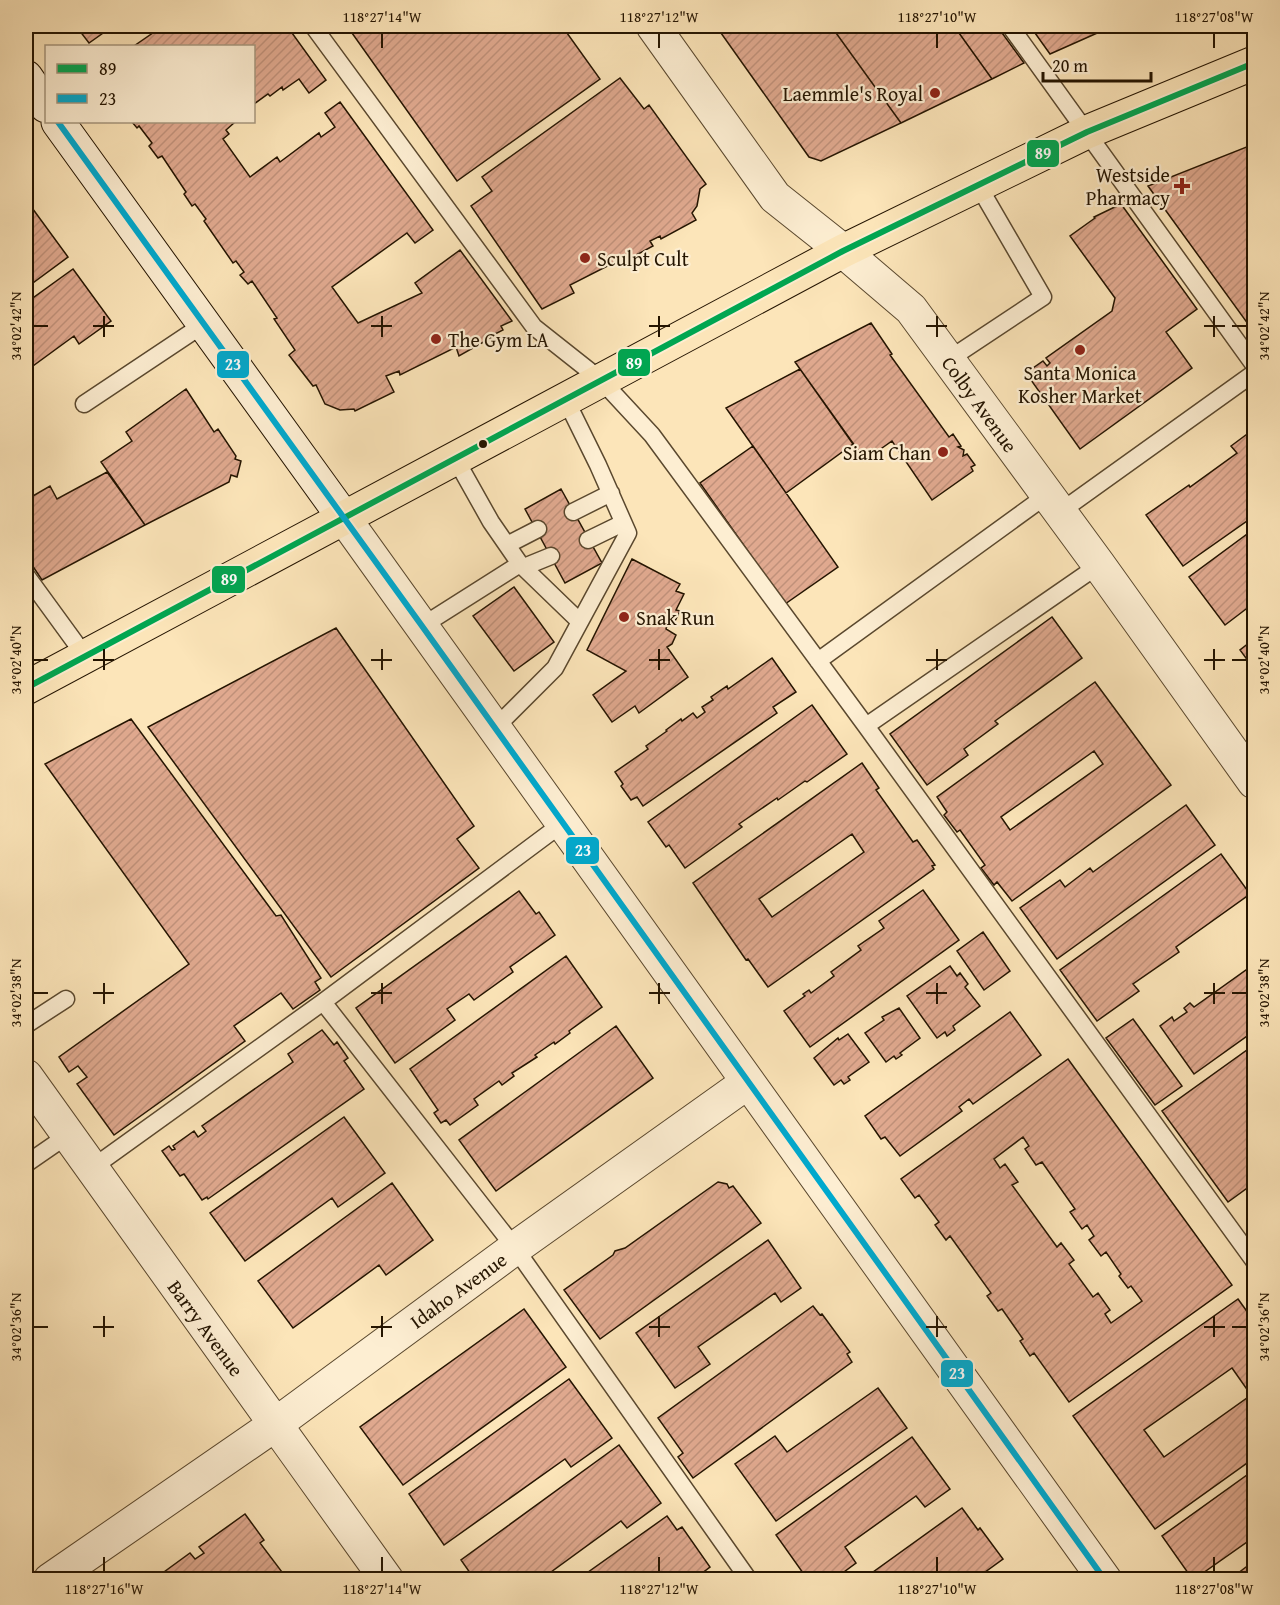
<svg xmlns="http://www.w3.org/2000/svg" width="1280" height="1605" font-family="'Gentium Book Plus',serif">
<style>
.building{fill:url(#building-hatch);stroke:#241400;stroke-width:1.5;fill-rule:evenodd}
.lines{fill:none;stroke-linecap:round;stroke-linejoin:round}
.lane-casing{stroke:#5a482e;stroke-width:19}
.street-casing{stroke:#5a482e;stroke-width:35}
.secondary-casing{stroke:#241400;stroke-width:35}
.primary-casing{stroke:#241400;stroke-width:35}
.lane{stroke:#fdeed2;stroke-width:16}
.street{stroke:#fdeed2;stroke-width:33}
.secondary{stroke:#fdeed2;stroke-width:33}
.primary{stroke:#fce5b9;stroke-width:33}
.bus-1-casing{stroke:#fdeed2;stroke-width:10}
.bus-2-casing{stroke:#fdeed2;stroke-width:10}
.bus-1{stroke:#00a651;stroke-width:6}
.bus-2{stroke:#00a9ce;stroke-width:6}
.ticks{fill:none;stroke:#241400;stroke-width:2}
.poi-dot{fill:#8f2418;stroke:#fdeed2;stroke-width:2}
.bus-dot{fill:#241400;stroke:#fdeed2;stroke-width:2}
.labels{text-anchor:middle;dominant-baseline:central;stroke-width:4.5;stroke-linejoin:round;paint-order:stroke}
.poi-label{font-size:20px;fill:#241400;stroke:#fdeed2;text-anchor:end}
.street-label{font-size:20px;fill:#241400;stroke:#fdeed2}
.line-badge{stroke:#fdeed2;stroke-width:2}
.badge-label{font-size:16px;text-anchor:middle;font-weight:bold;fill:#fff}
.neatline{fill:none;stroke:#241400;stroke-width:2}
.ticks-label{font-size:15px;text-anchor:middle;fill:#241400}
</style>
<defs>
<pattern id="building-hatch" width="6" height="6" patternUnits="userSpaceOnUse" patternTransform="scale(1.5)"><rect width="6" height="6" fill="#e0a98f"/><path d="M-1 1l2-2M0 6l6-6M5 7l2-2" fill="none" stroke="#c0917a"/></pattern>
</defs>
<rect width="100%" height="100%" fill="#fce5b9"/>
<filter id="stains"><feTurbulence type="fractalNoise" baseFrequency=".00333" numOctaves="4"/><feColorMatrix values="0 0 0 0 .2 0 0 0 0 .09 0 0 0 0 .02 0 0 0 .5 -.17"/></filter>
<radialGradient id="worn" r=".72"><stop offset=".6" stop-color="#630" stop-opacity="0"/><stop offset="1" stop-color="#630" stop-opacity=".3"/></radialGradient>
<!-- building -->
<path class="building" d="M76 26H113L89 43Z
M163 26H287L326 80 309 93 299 79 283 90 282 87 270 96 268 94 254 104V46H134Z
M347 26H562L600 79 457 181Z
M716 26H831L901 123 821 161 809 157Z
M831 26H954L992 79 901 123Z
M954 26H997L1024 63 992 79Z
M1030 26H1113L1050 54Z
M620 78 644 109 649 105 706 184 700 189 697 206 692 213 696 220 661 239 660 236 650 241 653 246 627 260 625 257 570 285 574 293 542 309 471 206 492 191 482 177Z
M340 102 433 230 415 243 407 233 332 287 358 323 422 293 415 283 460 250 512 321 501 326 503 330 493 335 494 336 459 356 456 347 400 375 399 371 386 376 394 392 355 411 354 409 340 410 325 404 316 385 313 386 289 355 295 350 274 319 277 318 252 281 248 284 240 275 244 272 236 261 233 263 204 221 206 219 195 204 192 206 184 194 186 192 162 156 158 158 149 146 152 143 139 126 137 128 132 122H235L226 130 229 134 223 139 250 177 277 157 280 162 319 133 321 137 335 127 325 113Z
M1254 144V319L1248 324 1148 186Z
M27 201 68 257 26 288V203Z
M1121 204 1197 309 1166 332 1192 368 1080 449 1026 373 1043 361 1047 366 1050 363 1046 358 1112 311 1115 298 1070 236 1095 218 1094 217Z
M73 269 111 321 79 344 74 336 26 371V303Z
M871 323 892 354 890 355 949 437 953 434 961 446 958 447 964 450 963 456 967 454 975 465 971 467 973 471 932 500 892 441 865 460 795 362Z
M800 369 853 444 786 493 726 408Z
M186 389 214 432 218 429 236 456 235 459 241 461 237 477 231 475 229 482 145 525 101 462 132 441 126 432Z
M1254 429V516L1183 566 1146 515 1189 485 1190 487 1237 453 1231 446Z
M753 446 838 567 785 604 700 483Z
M107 472 145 525 42 580 26 556V500L50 486 57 499Z
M561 489 602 563 565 583 525 509Z
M1254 529V603L1225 625 1189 577Z
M632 559 680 584 676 591 684 594 676 610 680 611 673 625 668 623 666 629 676 635 672 644 667 647 688 677 639 713 635 706 612 722 593 695 626 671 587 650Z
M514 587 554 642 514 671 473 616Z
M1052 617 1082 658 995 721 998 724 964 749 968 755 927 785 890 734Z
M336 628 474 826 457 839 479 868 331 977 148 727Z
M1254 639V669L1240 650Z
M772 658 796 692 773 707 777 713 643 806 637 797 631 800 621 786 623 784 615 772 648 749 646 746 667 731 666 730 681 719 682 721 693 713 697 718 705 712 702 707 713 700 711 697 727 686 728 689Z
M1095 682 1171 785 1012 901 997 882 994 885 981 868 985 865 960 830 957 832 944 815 947 812 937 797ZM1094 751 1103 764 1010 830 1001 817Z
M812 705 847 754 807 782 805 781 778 800 777 798 739 824 742 827 685 868 669 845 666 847 648 822Z
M131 719 276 916 281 915 321 978 315 982 320 990 293 1009 281 993 234 1026 245 1041 114 1135 77 1084 87 1077 78 1066 69 1072 59 1057 189 964 45 764Z
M862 763 879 788 876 790 913 842 917 840 935 865 932 866 934 869 768 987 748 959 746 960 693 883ZM852 834 864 852 772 917 759 899Z
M1186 805 1215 845 1057 959 1020 908 1060 880 1065 887 1090 868 1093 872Z
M1221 854 1250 894 1176 947 1179 952 1133 984 1139 991 1097 1021 1060 970Z
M923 890 959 940 810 1047 784 1011 805 996 803 994 809 990 811 993 834 976 831 972 861 950 858 946 884 928 879 921Z
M519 891 536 914 539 912 555 935 510 967 513 972 474 1000 469 994 447 1009 455 1020 395 1063 356 1008Z
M983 932 1010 971 984 990 957 951Z
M566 956 602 1007 569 1031 570 1033 555 1044 554 1042 535 1055 537 1057 512 1073 514 1076 502 1085 499 1081 474 1099 478 1105 450 1125 446 1120 441 1123 434 1113 438 1110 410 1069Z
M1254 957V1031L1194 1074 1160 1026 1172 1017 1174 1021 1187 1012 1184 1008 1190 1003 1194 1007 1250 967 1247 963Z
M950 966 957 976 960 973 968 984 965 987 980 1006 953 1026 955 1030 947 1036 945 1032 937 1038 907 996Z
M899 1008 920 1038 900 1053 902 1055 896 1059 894 1056 886 1062 865 1033 884 1020 882 1017Z
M1010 1012 1041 1055 973 1104 969 1099 959 1107 962 1111 900 1156 885 1137 881 1139 865 1116Z
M1133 1019 1182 1086 1155 1105 1106 1038Z
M616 1026 653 1078 496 1191 459 1140Z
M322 1030 334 1045 337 1042 348 1058 344 1061 364 1089 208 1199 207 1197 202 1200 184 1174 180 1176 162 1151 169 1146 172 1150 175 1149 173 1146 194 1131 198 1137 206 1131 202 1126 293 1062 288 1054Z
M848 1034 869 1062 848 1077 850 1080 844 1084 841 1080 834 1085 814 1058 838 1038 839 1040Z
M1254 1045V1183L1228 1202 1162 1111Z
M1068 1059 1232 1285 1069 1402 1034 1353 1030 1356 1020 1341 1023 1339 1002 1309 998 1311 987 1296 991 1293 950 1236 946 1240 935 1225 939 1222 919 1195 915 1198 901 1179ZM1023 1137 1029 1146 1025 1149 1036 1165 1042 1162 1075 1209 1070 1212 1082 1229 1087 1225 1094 1236 1089 1240 1101 1256 1106 1252 1121 1274 1119 1276 1128 1288 1131 1286 1142 1301 1111 1323 1105 1314 1110 1310 1098 1293 1093 1297 1069 1264 1074 1260 1061 1243 1057 1247 1012 1185 1018 1182 1005 1164 1000 1168 994 1159Z
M344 1117 385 1173 338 1207 332 1198 245 1261 210 1213Z
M718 1182 727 1184 729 1188 733 1186 761 1223 600 1339 564 1290 613 1255 615 1251 625 1248Z
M392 1183 433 1240 386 1275 379 1265 293 1328 258 1281Z
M768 1240 801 1288 781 1302 775 1293 698 1347 710 1364 675 1388 636 1333Z
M1238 1299 1251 1317 1254 1314V1458L1155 1529 1073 1416ZM1232 1368 1251 1395 1164 1457 1144 1430Z
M813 1306 820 1315 822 1314 850 1352 847 1354 852 1362 693 1478 678 1457 683 1453 658 1418Z
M524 1309 566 1367 403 1485 360 1427Z
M569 1379 612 1438 571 1467 565 1459 444 1545 409 1494Z
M878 1388 907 1428 776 1521 735 1464 775 1436 787 1452Z
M912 1437 950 1489 925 1507 916 1496 845 1547 856 1563 833 1580H808L776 1535Z
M619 1445 661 1503 627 1528 621 1521 540 1580H475L461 1560Z
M1254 1470V1537L1193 1580 1162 1536Z
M962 1508 978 1530 980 1528 1003 1559 974 1580H862Z
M245 1514 264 1540 260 1543 282 1572 272 1580H153L190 1553 195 1559 204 1553 199 1547Z
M667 1516 677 1530 682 1527 710 1567 693 1580H577Z
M1254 1561V1580H1229Z"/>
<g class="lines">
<defs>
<path id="lane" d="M313 26 534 327 601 380 652 435 866 726 1254 1261
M1010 26 1254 365
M948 360 1043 297 978 185
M84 404 204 324
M573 512 611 493
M1060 512 1254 373
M588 540 623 523
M507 545 538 529
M520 564 579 621
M524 567 551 556
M26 575 85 656
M422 626 520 564 491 522 455 458
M818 661 1047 495
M866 726 1099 565
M495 728 555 668 628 533 598 465 565 398
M323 1002 515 1248 749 1580
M26 1025 66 999
M26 1164 68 1135
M92 1168 323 1002 563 823"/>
<path id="street" d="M653 26 775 197 843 251 911 309 1099 565 1254 782
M344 518 1105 1580
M26 1076 387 1580
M50 1580 276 1424 515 1248 748 1082"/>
<path id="secondary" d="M26 77 46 106
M58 122 344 518"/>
<path id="primary" d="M26 688 843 251 1087 132 1254 63"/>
</defs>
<!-- lane casing -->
<use href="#lane" class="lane-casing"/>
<!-- street casing -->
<use href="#street" class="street-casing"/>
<!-- secondary casing -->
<use href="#secondary" class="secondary-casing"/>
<!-- primary casing -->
<use href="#primary" class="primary-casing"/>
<!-- lane -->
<use href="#lane" class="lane"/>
<!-- street -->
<use href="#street" class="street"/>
<!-- secondary -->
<use href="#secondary" class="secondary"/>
<!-- primary -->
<use href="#primary" class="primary"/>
<defs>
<path id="bus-1" d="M26 688 843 251 1087 132 1254 63"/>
<path id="bus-2" d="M58 122 422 626 1105 1580"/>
</defs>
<!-- bus-1 casing -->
<use href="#bus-1" class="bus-1-casing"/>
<!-- bus-2 casing -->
<use href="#bus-2" class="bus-2-casing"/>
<!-- bus-1 -->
<use href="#bus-1" class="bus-1"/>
<!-- bus-2 -->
<use href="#bus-2" class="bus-2"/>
</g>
<!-- ticks -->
<path class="ticks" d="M382 33V48M659 33V48M937 33V48M1214 33V48M104 316V337M382 316V337M659 316V337M937 316V337M1214 316V337M33 326H48M93 326H114M371 326H392M649 326H670M926 326H947M1204 326H1225M1232 326H1247M104 649V670M382 649V670M659 649V670M937 649V670M1214 649V670M33 660H48M93 660H114M371 660H392M649 660H670M926 660H947M1204 660H1225M1232 660H1247M104 983V1004M382 983V1004M659 983V1004M937 983V1004M1214 983V1004M33 993H48M93 993H114M371 993H392M649 993H670M926 993H947M1204 993H1225M1232 993H1247M104 1316V1337M382 1316V1337M659 1316V1337M937 1316V1337M1214 1316V1337M33 1327H48M93 1327H114M371 1327H392M649 1327H670M926 1327H947M1204 1327H1225M1232 1327H1247M104 1557V1572M382 1557V1572M659 1557V1572M937 1557V1572M1214 1557V1572"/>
<!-- markers -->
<g class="poi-dot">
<circle cx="935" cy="93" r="6"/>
<path d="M1179 177h6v6h6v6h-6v6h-6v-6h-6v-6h6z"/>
<circle cx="585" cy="258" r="6"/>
<circle cx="436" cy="339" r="6"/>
<circle cx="1080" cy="350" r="6"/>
<circle cx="943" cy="452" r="6"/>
<circle cx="624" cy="617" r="6"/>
</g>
<circle class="bus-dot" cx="483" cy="444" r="5"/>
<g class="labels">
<!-- poi labels -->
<g class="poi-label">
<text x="923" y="93">Laemmle's Royal</text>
<text x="1170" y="174">Westside<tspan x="1170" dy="23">Pharmacy</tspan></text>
<text x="597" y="258" text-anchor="start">Sculpt Cult</text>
<text x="448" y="339" text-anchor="start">The Gym LA</text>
<text x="1080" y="372" text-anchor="middle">Santa Monica<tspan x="1080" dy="23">Kosher Market</tspan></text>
<text x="931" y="452">Siam Chan</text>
<text x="636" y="617" text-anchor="start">Snak Run</text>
</g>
<!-- street labels -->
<g class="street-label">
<text transform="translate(980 404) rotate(54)">Colby Avenue</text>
<text transform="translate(458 1290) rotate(-36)">Idaho Avenue</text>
<text transform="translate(206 1328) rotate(54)">Barry Avenue</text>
</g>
</g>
<g class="line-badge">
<rect x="1026" y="139" width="34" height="29" rx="6" fill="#00a651"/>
<rect x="617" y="348" width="34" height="29" rx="6" fill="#00a651"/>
<rect x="216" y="350" width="34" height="29" rx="6" fill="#00a9ce"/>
<rect x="211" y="565" width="35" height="29" rx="6" fill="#00a651"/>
<rect x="565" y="836" width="35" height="29" rx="6" fill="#00a9ce"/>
<rect x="940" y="1359" width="34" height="29" rx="6" fill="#00a9ce"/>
</g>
<g class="badge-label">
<text x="1043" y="159">89</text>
<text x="634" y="369">89</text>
<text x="233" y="370">23</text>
<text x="229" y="585">89</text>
<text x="583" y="856">23</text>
<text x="957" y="1379">23</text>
</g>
<!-- margin -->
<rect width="1280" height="1605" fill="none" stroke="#fce5b9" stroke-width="66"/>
<!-- legend -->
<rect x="45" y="45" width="210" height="78" fill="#fdeed2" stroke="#a6977e" stroke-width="1.5"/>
<rect x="57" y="64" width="30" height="9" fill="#00a651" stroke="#a6977e" stroke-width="1.5"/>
<text x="99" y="75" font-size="18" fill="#241400">89</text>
<rect x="57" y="94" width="30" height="9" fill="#00a9ce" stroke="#a6977e" stroke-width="1.5"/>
<text x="99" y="105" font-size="18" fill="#241400">23</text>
<!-- scale -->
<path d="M1043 72v9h108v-9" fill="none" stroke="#241400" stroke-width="3"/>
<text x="1052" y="72" font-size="18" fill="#241400" stroke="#fdeed2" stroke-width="4.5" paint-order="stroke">20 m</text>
<rect x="33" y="33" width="1214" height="1539" class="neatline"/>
<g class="ticks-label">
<text x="382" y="22">118°27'14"W</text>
<text x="659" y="22">118°27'12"W</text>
<text x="937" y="22">118°27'10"W</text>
<text x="1214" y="22">118°27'08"W</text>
<text transform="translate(16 326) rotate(-90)" y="5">34°02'42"N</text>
<text transform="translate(1264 326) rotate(-90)" y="5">34°02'42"N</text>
<text transform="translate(16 660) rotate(-90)" y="5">34°02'40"N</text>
<text transform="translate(1264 660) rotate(-90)" y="5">34°02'40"N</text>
<text transform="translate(16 993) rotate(-90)" y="5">34°02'38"N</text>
<text transform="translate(1264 993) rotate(-90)" y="5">34°02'38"N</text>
<text transform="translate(16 1327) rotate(-90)" y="5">34°02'36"N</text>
<text transform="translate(1264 1327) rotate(-90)" y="5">34°02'36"N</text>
<text x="104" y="1594">118°27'16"W</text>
<text x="382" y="1594">118°27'14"W</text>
<text x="659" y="1594">118°27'12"W</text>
<text x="937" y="1594">118°27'10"W</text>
<text x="1214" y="1594">118°27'08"W</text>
</g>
<rect width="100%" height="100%" filter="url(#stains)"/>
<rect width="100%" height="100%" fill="url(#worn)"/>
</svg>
